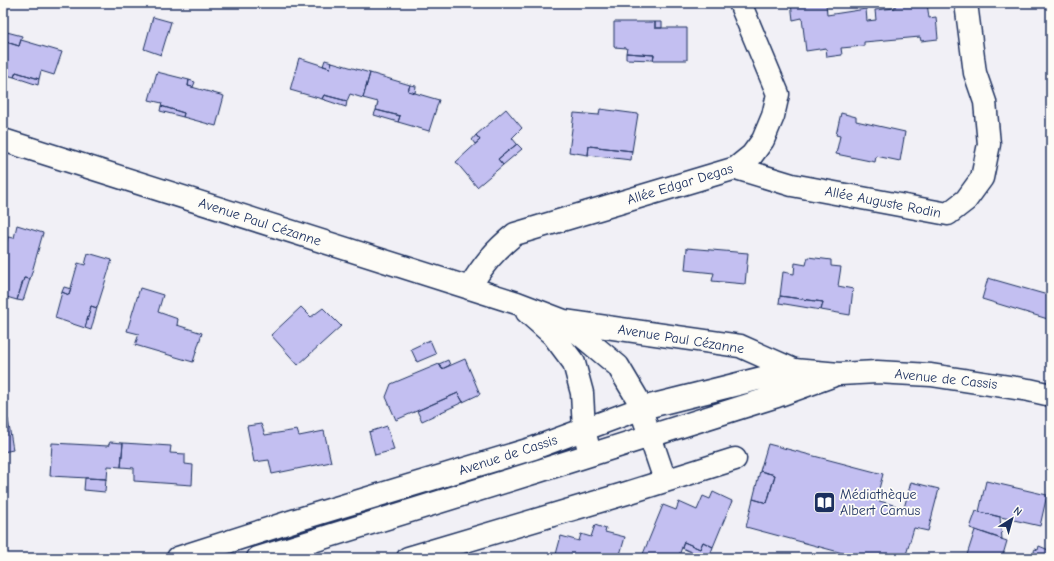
<svg xmlns="http://www.w3.org/2000/svg" width="1054" height="561" font-family="'Comic Neue',sans-serif">
<style>
.building{fill:#c3bff1;stroke:#1b2f5e}
.lines{fill:none;stroke-linecap:round;stroke-linejoin:round}
.minor-casing{stroke:#1b2f5e;stroke-width:25}
.major-casing{stroke:#1b2f5e;stroke-width:25}
.minor{stroke:#fdfcf7;stroke-width:22}
.major{stroke:#fdfcf7;stroke-width:22}
.labels{text-anchor:middle;dominant-baseline:central;stroke-width:3.5;stroke-linejoin:round;paint-order:stroke}
.street-label{font-size:14px;fill:#1b2f5e;stroke:#fdfcf7}
.poi-label{font-size:14px;fill:#1b2f5e;stroke:#fdfcf7;text-anchor:start}
</style>
<rect width="100%" height="100%" fill="#f1f0f6"/>
<filter id="ink" filterUnits="userSpaceOnUse"><feTurbulence type="fractalNoise" baseFrequency=".025" numOctaves="2"/><feDisplacementMap in="SourceGraphic" scale="8" xChannelSelector="R" yChannelSelector="G"/><feConvolveMatrix kernelMatrix="1 2 1 2 8 2 1 2 1" color-interpolation-filters="sRGB"/></filter>
<g filter="url(#ink)">
<!-- building -->
<path class="building" d="M124 3H138L136 7Z
M791 3H826L827 15 866 9 867 21 876 20 875 10 895 8V3H927L929 18 936 17 938 39 921 41 920 37 864 42V46L841 48 842 55 827 57 826 48 806 51 802 18 793 20Z
M153 17 171 22 161 55 144 49Z
M614 22H655V28H687V60H653L654 55 626 53 627 48 614 47Z
M655 22H662V28H655Z
M3 31 22 36 19 46 3 41Z
M21 40 62 52 54 75 41 71 39 79 16 72 14 77 3 74V41L19 46Z
M626 53 654 55 653 60 626 59Z
M299 58 330 68 332 62 370 73 363 98 350 94 347 101 324 95 322 99 290 90Z
M325 60 332 62 330 68 323 66Z
M16 72 39 79 38 85 14 77Z
M157 72 189 80 188 86 224 96 216 126 183 117 184 113 161 106 162 103 149 100Z
M370 73 410 85 408 91 439 100 429 131 398 122 400 116 376 110 378 102 363 98Z
M189 80 195 82 193 87 188 86Z
M410 85 416 86 415 93 408 91Z
M324 95 347 101 346 107 322 99Z
M161 106 184 113 183 117 160 111Z
M506 109 522 128 512 138 517 144 498 159 503 165 477 187 456 162 480 140 476 135Z
M600 109 638 114 632 151 589 146 588 155 569 152 574 113 599 115Z
M376 110 400 116 398 122 374 115Z
M841 113 856 117V121L905 132 900 161 876 156 875 162 836 154 840 136 836 135Z
M476 135 480 140 475 144 472 140Z
M517 144 522 149 503 165 498 159Z
M589 146 632 151 631 160 588 155Z
M17 225 43 233 30 279 24 278 17 300 3 296V255L8 237 14 238Z
M687 248 748 253 745 284 712 281 714 273 685 270Z
M88 253 112 260 97 308 91 306 85 328 55 318 62 292 69 295 78 263 85 265Z
M808 257 831 260V266L841 267 838 286 853 289 850 315 821 310 823 302 780 296 783 272 794 274 795 263 806 265Z
M24 278 30 279 23 301 17 300Z
M988 278 1051 296V320L982 299Z
M64 287 71 289 69 295 62 292Z
M140 288 163 295 158 312 178 319 177 325 202 333 193 362 135 345 139 334 127 331Z
M780 296 823 302 821 310 779 303Z
M91 306 97 308 91 330 85 328Z
M301 307 311 317 323 308 341 326 298 365 271 335Z
M430 340 436 354 417 362 411 349Z
M465 359 480 394 463 402 458 393 396 420 386 397 391 384 439 364 442 369Z
M448 360 450 365 442 369 439 364Z
M458 393 463 402 422 421 417 411Z
M8 419 13 450 3 452V420Z
M261 424 265 435 297 430 299 436 324 431 331 462 272 474 269 460 254 462 247 426Z
M387 426 394 450 375 455 369 432Z
M110 442 123 443 121 467 108 466 107 479 50 476 52 443 108 446Z
M123 443 171 446 170 453 185 454V464L193 465 192 485 134 481V468L121 467Z
M768 444 883 474 876 500 904 508 911 482 939 489 928 531 914 528 905 558H861L746 527 753 499 767 503 775 475 760 471Z
M760 471 775 475 767 503 753 499Z
M85 478 106 479 105 492 84 490Z
M986 481 1047 495 1040 526 979 512Z
M713 492 732 501 713 547 703 542 700 549 684 542 678 558H672L665 555 664 558H654L643 554 663 505 676 510 679 502 697 510 703 496 710 499Z
M976 511 1000 517 1002 539 970 528Z
M595 525 606 529 605 532 625 537 619 558H555L561 536 579 541 581 534 591 537Z
M975 530 1007 541 1002 558H966Z
M684 542 700 549 703 542 713 547 709 558H705L682 548Z
M1039 546 1051 551V558H1038L1039 557 1035 555 1034 551 1035 549 1038 550Z"/>
<g class="lines">
<defs>
<path id="minor" d="M3 140 517 303 564 321 740 346 794 370
M736 168 792 185 948 214 966 200 982 178 989 144 985 102 975 73 966 3
M469 288C483 265 494 251 515 234L736 168 752 155 763 140 773 116 778 94 740 3
M527 312 553 335 574 363 582 393 584 430 590 454
M564 321 618 366 637 398 665 480
M408 558 627 493 735 459"/>
<path id="major" d="M178 558 293 521 534 448 642 408 794 370 839 374 877 372 931 375 1029 390 1051 395
M258 558 539 471 777 396 832 376"/>
</defs>
<!-- minor casing -->
<use href="#minor" class="minor-casing"/>
<!-- major casing -->
<use href="#major" class="major-casing"/>
<!-- minor -->
<use href="#minor" class="minor"/>
<!-- major -->
<use href="#major" class="major"/>
</g>
</g>
<!-- icons -->
<defs>
<symbol id="library-square" viewBox="-11 -11 22 22"><rect x="-9" y="-9" width="18" height="18" rx="4" fill="#1b2f5e" stroke="#fdfcf7"/><path d="M-6-4Q-3-5.5-.7-3.5V5Q-3 3-6 4ZM6-4Q3-5.5 .7-3.5V5Q3 3 6 4Z" fill="#fff"/></symbol>
</defs>
<g fill-rule="evenodd">
<use href="#library-square" x="812" y="490" width="25" height="25"/>
</g>
<g class="labels">
<!-- street labels -->
<g class="street-label">
<text transform="translate(680 184) rotate(-17)">Allée Edgar Degas</text>
<text transform="translate(883 202) rotate(11)">Allée Auguste Rodin</text>
<text transform="translate(260 222) rotate(18)">Avenue Paul Cézanne</text>
<text transform="translate(681 339) rotate(9)">Avenue Paul Cézanne</text>
<text transform="translate(946 379) rotate(6)">Avenue de Cassis</text>
<text transform="translate(508 455) rotate(-18)">Avenue de Cassis</text>
</g>
<!-- poi labels -->
<g class="poi-label">
<text x="840" y="494">Médiathèque<tspan x="840" dy="16">Albert Camus</tspan></text>
</g>
</g>
<!-- margin -->
<rect width="1054" height="561" fill="none" stroke="#fdfcf7" stroke-width="16"/>
<rect x="8" y="8" width="1038" height="545" fill="none" stroke="#1b2f5e" stroke-width="1.5" filter="url(#ink)"/>
<!-- north arrow -->
<g transform="translate(1012 519) rotate(37)" stroke="#fdfcf7" stroke-width="3" paint-order="stroke">
<path d="M0-3L7 15L0 10L-7 15Z" fill="#1b2f5e"/>
<text y="-6" font-size="11" font-weight="bold" text-anchor="middle" fill="#1b2f5e">N</text>
</g>
</svg>
